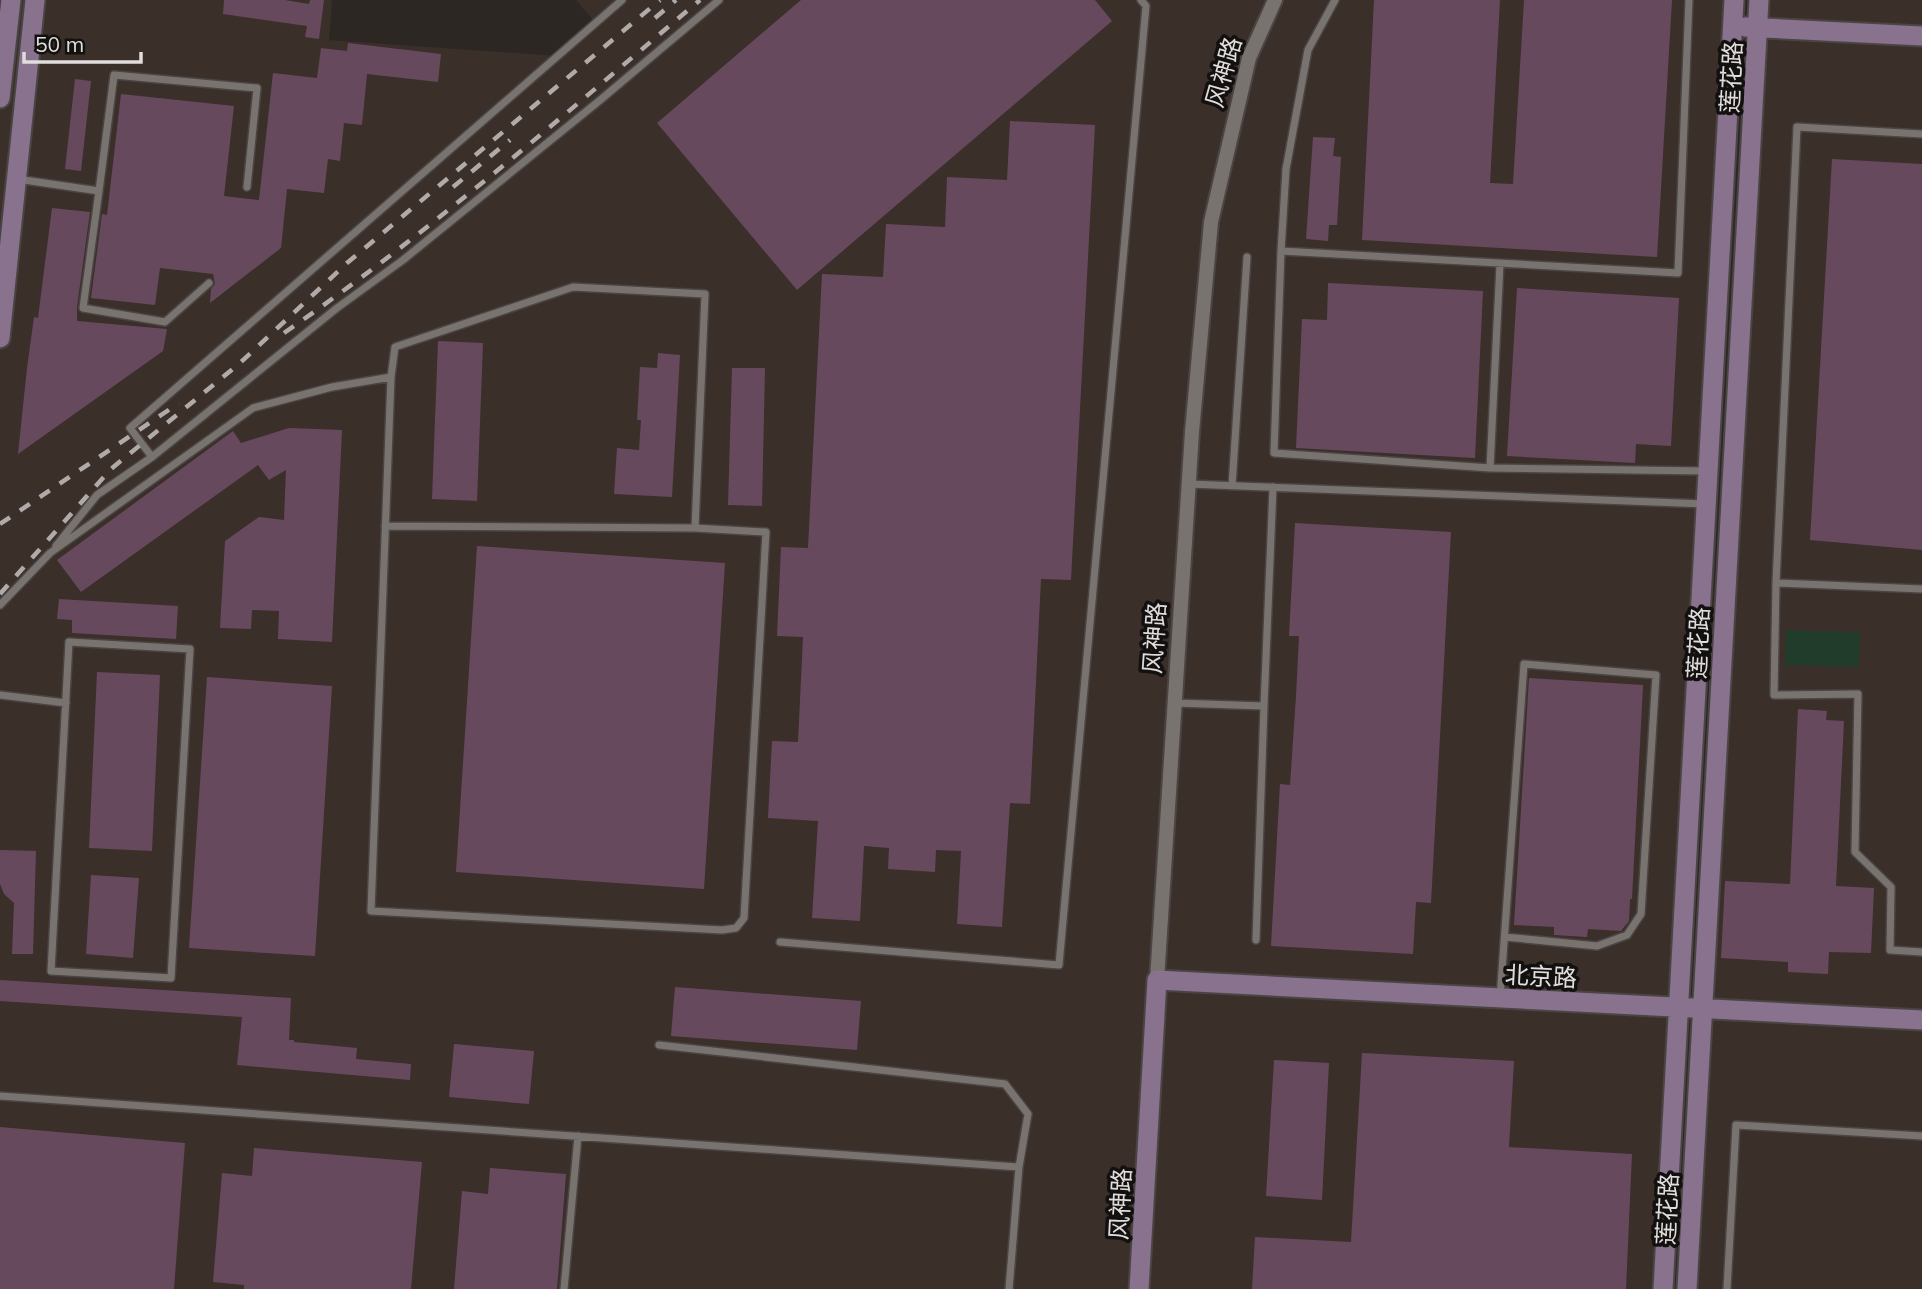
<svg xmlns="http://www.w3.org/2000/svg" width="1922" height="1289" font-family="Mulish,'Noto Sans SC',sans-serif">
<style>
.built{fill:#3b2f2a}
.green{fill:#213c2a}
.building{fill:#67495e}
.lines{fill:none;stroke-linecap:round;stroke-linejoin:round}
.lane-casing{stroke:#4a4544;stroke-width:10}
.street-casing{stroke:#4a4544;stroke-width:18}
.secondary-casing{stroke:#4a4544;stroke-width:23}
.lane{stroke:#797370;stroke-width:7}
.street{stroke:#797370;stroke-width:14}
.secondary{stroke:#89728d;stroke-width:19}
.rail{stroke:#b0aba9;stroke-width:4.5;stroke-dasharray:12 12;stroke-linecap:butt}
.labels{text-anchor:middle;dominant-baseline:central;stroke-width:7;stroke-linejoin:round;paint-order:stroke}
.street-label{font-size:24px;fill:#e1dddc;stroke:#13110f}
</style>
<rect width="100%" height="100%" fill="#2d2724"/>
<!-- built -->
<path class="built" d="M0 0H332L329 40 557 56 596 23 576 0H1734L1663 1289H0Z
M1759 0H1922V1289H1687Z"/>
<!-- green -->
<path class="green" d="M1786 630 1860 632 1859 667 1785 665Z"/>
<!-- building -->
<path class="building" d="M224 0H285L309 4 310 0H324L319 39 305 37 307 26 223 14Z
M801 0H1095L1112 21 797 290 657 123Z
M1374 0H1500L1490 183 1513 184 1524 0H1672L1657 257 1362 240Z
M348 43 441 54 438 82 367 74 362 125 344 123 340 161 328 159 324 193 287 189 281 248 210 303 211 289 215 284 213 274 160 268 155 305 91 298 102 214 107 215 121 94 234 106 224 196 259 200 273 73 317 78 321 48 347 51Z
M75 79 91 81 81 171 65 169Z
M1010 121 1095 125 1071 580 1041 579 1030 804 1010 803 1002 927 957 924 961 851 936 850 935 872 888 869 889 848 864 846 860 921 812 918 818 821 768 818 772 741 798 742 803 637 777 636 781 547 808 548 822 274 883 277 886 224 945 227 947 177 1007 180Z
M1313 137 1335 138 1333 156 1341 157 1337 225H1329L1328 241 1306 239Z
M1832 159 1922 164V550L1810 540Z
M52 208 90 212 77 307V321L167 329 163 351 18 454 27 368 34 317 38 318Z
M1328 283 1483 291 1475 458 1296 448 1302 319 1327 320Z
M1517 288 1679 298 1671 446 1636 444 1635 463 1507 456Z
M438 341 483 343 477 501 432 499Z
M658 353 680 355 672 497 614 494 617 448 639 450 641 420H637L640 367 657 368Z
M732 368H765L762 506 728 505Z
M289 428 342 430 332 642 278 639 279 611 252 610 251 629 220 628 225 541 259 517 284 520 286 470 269 480 258 465 81 592 57 560 233 431 241 443Z
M1295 523 1451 532 1431 903 1416 902 1413 954 1271 946 1280 784 1290 785 1296 696 1299 636H1289Z
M477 546 725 563 704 889 456 872Z
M59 599 178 606 176 639 72 633V620L57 619Z
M97 672 160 675 152 851 89 848Z
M207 677 332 686 315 956 189 948Z
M1529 678 1643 685 1632 899H1630L1629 921 1621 931 1588 929 1587 937 1554 935V927L1514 925Z
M1798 709 1827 711 1826 720 1844 721 1836 886 1874 888 1871 953 1829 952 1828 974 1788 972V962L1721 958 1725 881 1790 884Z
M0 850 36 851 33 954H12L14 903 4 894 0 884Z
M91 875 139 878 133 958 86 954Z
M0 980 291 998 289 1040H294V1042L357 1048 356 1059 411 1064 410 1080 237 1065 242 1017 0 1001Z
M675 987 861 1001 857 1050 671 1036Z
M454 1044 534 1051 529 1104 449 1097Z
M1362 1053 1514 1061 1509 1147 1632 1154 1626 1289H1252L1255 1237 1351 1242Z
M1274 1060 1329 1063 1322 1200 1266 1196Z
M0 1127 185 1143 174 1289H0Z
M254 1148 422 1162 411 1289H244V1285L213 1282 222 1173 252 1176Z
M490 1168 566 1174 557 1289H454L462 1191 488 1194Z"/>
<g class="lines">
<defs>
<path id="lane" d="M1335 0 1308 50 1286 169 1281 251 1678 273 1689 0
M1922 134 1797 127 1776 583 1922 589
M17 179 99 191 83 308 165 322 209 283
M99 191 114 75 257 88 247 187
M1281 251 1274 453 1490 468
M1500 264 1490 468 1706 471
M152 457 130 428 622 0
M1189 484 1706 504
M1232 486 1247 257
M385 526 695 528
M56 546 97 495 152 457 337 308 403 260 599 101 719 0
M1776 583 1774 695 1858 694 1855 852 1891 887 1890 950 1922 952
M0 605 50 553 253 408 332 387 391 377 371 911 722 930 736 928 744 918 766 532 695 528 705 294 573 287 395 347 391 377
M69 642 190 649 171 978 51 971Z
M0 695 66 703
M1175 703 1264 706 1273 487
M1256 940 1264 706
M780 942 1059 965 1146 6 1141 0
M1500 998 1524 664 1656 675 1641 914 1627 935 1597 946 1505 937
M659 1045 1005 1084 1028 1114 1019 1167
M0 1096 1019 1167 1009 1289
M564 1289 578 1136
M1727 1289 1736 1125 1922 1136"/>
<path id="street" d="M1157 980 1192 432 1211 222 1249 58 1275 0"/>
<path id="secondary" d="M1745 27 1922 36
M0 98 11 0
M0 338 35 0
M1139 1289 1157 980 1922 1020
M1663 1289 1734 0
M1687 1289 1759 0"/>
</defs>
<!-- lane casing -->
<use href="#lane" class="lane-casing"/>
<!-- street casing -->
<use href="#street" class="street-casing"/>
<!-- secondary casing -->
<use href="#secondary" class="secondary-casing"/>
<!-- lane -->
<use href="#lane" class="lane"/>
<!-- street -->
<use href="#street" class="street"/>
<!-- secondary -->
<use href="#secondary" class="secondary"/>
<!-- rail -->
<path class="rail" d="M655 18 676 0
M453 187 510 140
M284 333C430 232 564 115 700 0
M0 524 179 403
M0 594 111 469 240 363 347 263 660 0"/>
</g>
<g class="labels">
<!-- street labels -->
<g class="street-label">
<text transform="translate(1223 72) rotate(-74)">风神路</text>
<text transform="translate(1731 77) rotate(-87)">莲花路</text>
<text transform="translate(1154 638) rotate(-86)">风神路</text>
<text transform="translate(1698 643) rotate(-87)">莲花路</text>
<text transform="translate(1541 976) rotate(3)">北京路</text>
<text transform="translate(1120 1204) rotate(-87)">风神路</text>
<text transform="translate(1667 1209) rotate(-87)">莲花路</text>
</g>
</g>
<!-- scale -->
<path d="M24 52v10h117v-10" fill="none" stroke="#e1dddc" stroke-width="3.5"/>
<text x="35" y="52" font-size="21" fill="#e1dddc" stroke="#13110f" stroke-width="5" paint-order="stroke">50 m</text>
</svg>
